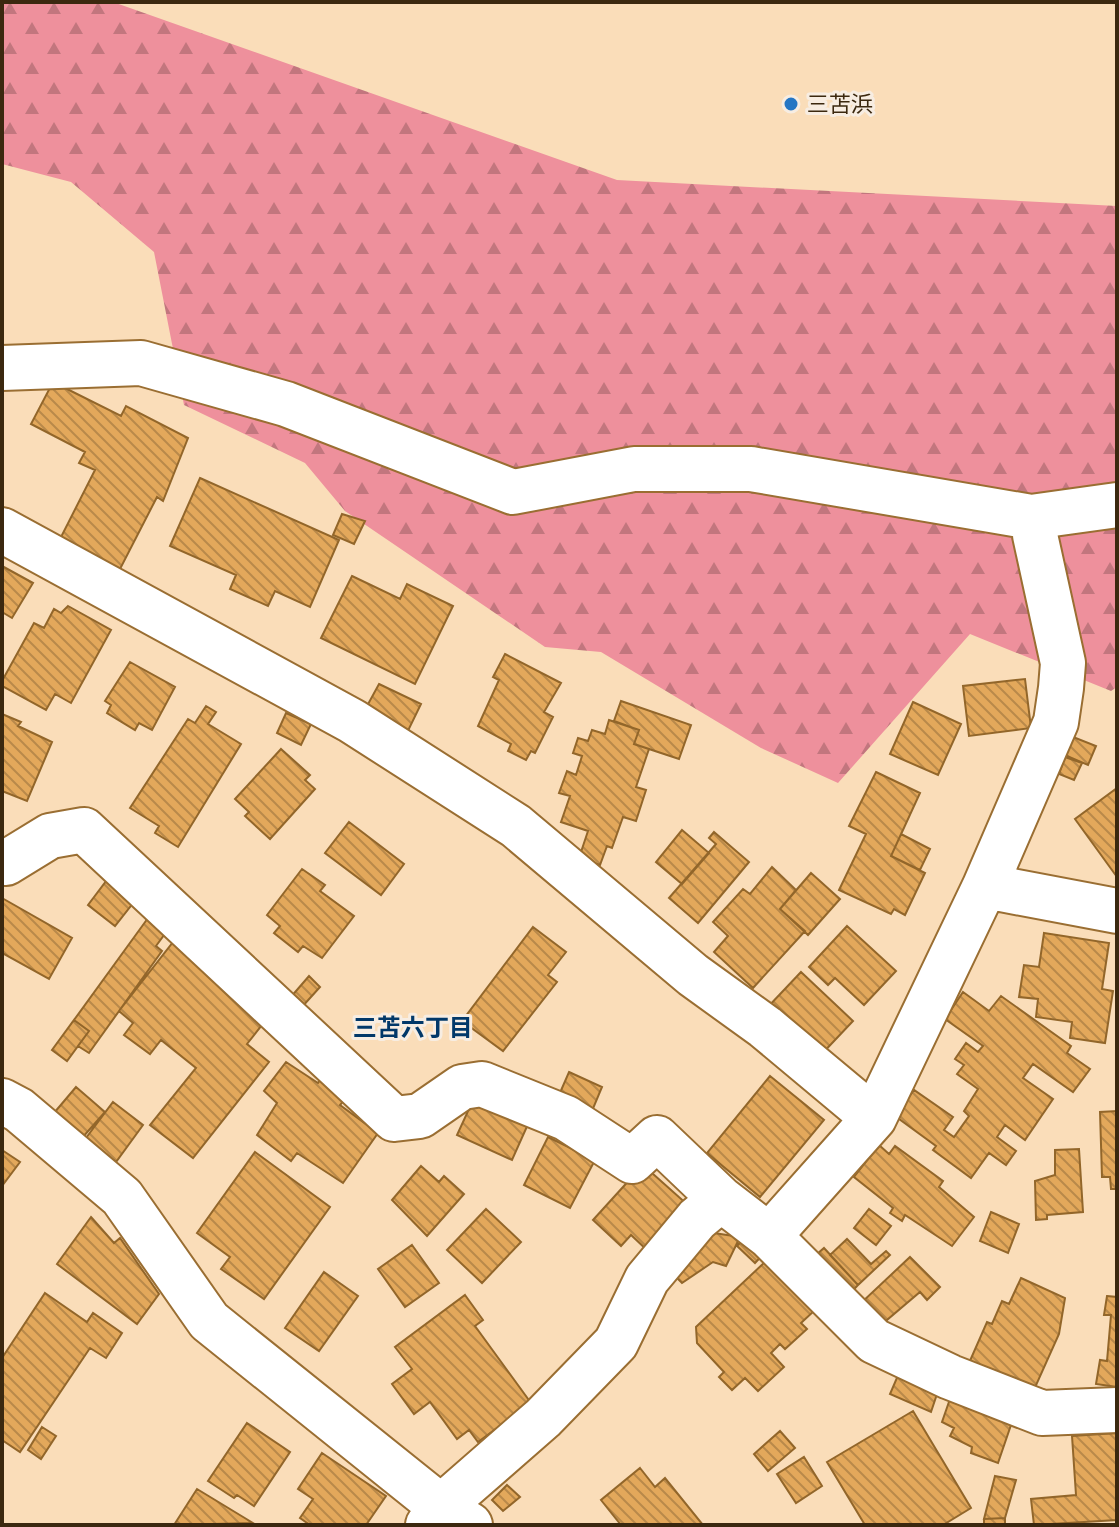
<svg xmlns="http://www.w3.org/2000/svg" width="1119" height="1527" font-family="'Libre Baskerville','Noto Sans JP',serif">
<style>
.forest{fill:url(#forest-firs)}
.building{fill:url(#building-back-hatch);stroke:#92662a;stroke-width:2}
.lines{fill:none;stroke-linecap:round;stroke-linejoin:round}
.street-casing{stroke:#9a6e32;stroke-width:48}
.street{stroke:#fff;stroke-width:44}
.poi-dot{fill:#2576c4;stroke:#f7ede2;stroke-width:3}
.labels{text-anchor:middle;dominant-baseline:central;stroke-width:6;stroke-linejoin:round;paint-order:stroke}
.poi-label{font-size:22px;fill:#3b280f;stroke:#f7ede2;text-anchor:start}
.neighbourhood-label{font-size:24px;font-weight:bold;fill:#013869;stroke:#f7ede2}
</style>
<defs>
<pattern id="forest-firs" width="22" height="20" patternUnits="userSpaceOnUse" patternTransform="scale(2)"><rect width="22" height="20" fill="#ee909c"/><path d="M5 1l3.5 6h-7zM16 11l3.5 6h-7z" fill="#c2767e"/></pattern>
<pattern id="building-back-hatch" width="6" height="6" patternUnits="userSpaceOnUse" patternTransform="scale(2)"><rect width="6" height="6" fill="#e3a85b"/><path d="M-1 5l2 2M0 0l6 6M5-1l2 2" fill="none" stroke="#b9894a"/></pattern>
</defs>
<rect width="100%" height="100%" fill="#faddb9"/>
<!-- forest -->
<path class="forest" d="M2 2H113L617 180 1117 206V687L1111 691 970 634 838 783 761 748 601 652 545 647 345 511 305 463 184 405 154 252 71 182 2 164Z"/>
<!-- building -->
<path class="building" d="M53 382 121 416 126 406 188 438 163 501 157 497 119 571 59 541 95 470 79 463 85 452 31 424Z
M200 478 339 540 310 607 275 591 268 606 230 589 236 575 170 546Z
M342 514 365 521 354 544 333 535Z
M2 566 33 583 12 618 2 612Z
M352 576 400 599 407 584 453 606 415 684 321 638Z
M68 606 111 630 71 703 55 694 46 710 2 686V681L34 623 44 628 54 609 61 613Z
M505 654 561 683 544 712 553 717 535 753 531 751 526 760 508 751 511 744 478 726 499 680 493 677Z
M130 662 175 687 152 730 139 723 135 730 107 713 111 705 105 701Z
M1025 679 1031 728 969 736 963 686Z
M379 684 421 704 404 739 361 717Z
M621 701 691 725 679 759 634 744 639 730 614 721Z
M913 702 961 724 938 775 890 754Z
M206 706 216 712 208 724 241 744 178 847 155 833 159 826 130 808 188 719 195 723Z
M286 713 311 724 301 745 277 733Z
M2 714 21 722 18 726 52 742 27 801 2 791Z
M609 720 639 730 634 744 649 749 636 787 646 790 636 821 623 817 612 848 607 846 600 865 579 858 588 831 561 822 570 796 559 793 567 771 576 775 582 756 573 753 578 738 588 741 592 730 605 734Z
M1068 735 1096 746 1088 765 1060 753Z
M281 749 310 775 305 780 315 789 270 839 245 816 249 812 235 799Z
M1065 757 1082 763 1074 780 1059 774Z
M876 772 920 793 891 856 925 873 905 915 894 909 891 914 839 890 866 834 849 826Z
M1117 788V877L1075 819Z
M349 822 404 864 381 895 325 853Z
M682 830 709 853 682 884 656 862Z
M714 832 749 862 698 923 669 898 716 844 709 838Z
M901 834 930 849 920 870 891 856Z
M772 867 796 890 780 909 805 931 753 988 714 952 728 936 713 922 743 889 750 894Z
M302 869 325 885 320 891 354 916 322 958 303 946 298 952 274 933 280 926 267 915Z
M113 872 141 893 115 926 88 905Z
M811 873 840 899 808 935 780 909Z
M2 898 72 938 49 979 2 953Z
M148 918 167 931 156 946 162 951 89 1053 78 1046 89 1031 74 1020Z
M847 926 896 971 864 1005 835 978 828 985 809 967Z
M533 927 566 952 548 975 557 982 503 1051 462 1021Z
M1044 933 1109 943 1102 989 1113 991 1105 1043 1070 1038 1072 1022 1036 1017 1038 999 1019 997 1024 965 1039 967Z
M177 937 269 1016 247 1044 269 1062 193 1158 150 1125 196 1068 161 1040 150 1054 124 1035 133 1023 119 1011Z
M801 972 853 1021 817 1059 765 1010Z
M309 976 320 987 301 1008 290 998Z
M963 992 989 1011 1001 996 1071 1046 1067 1053 1090 1069 1073 1092 1033 1064 1023 1078 1053 1099 1025 1140 1005 1125 997 1137 1016 1151 1006 1165 989 1153 971 1178 933 1150 936 1146 895 1116 914 1090 953 1117 944 1130 954 1137 969 1116 964 1111 978 1089 957 1074 964 1065 955 1059 966 1043 978 1052 983 1046 945 1019Z
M74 1020 89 1031 67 1061 52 1050Z
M286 1062 318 1083 321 1079 346 1098 340 1105 378 1133 343 1183 297 1153 291 1161 257 1135 277 1103 264 1091Z
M569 1072 602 1087 592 1111 559 1095Z
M770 1076 824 1120 760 1197 707 1153Z
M76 1087 105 1112 82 1138 54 1113Z
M474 1098 529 1122 512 1160 457 1135Z
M113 1102 143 1125 116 1162 86 1138Z
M1117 1111V1189H1111L1110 1177H1102L1100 1112Z
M548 1137 595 1160 570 1208 524 1185Z
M879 1145 889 1154 895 1146 943 1181 939 1187 974 1217 952 1246 905 1215 902 1221 890 1213 893 1208 854 1177Z
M1079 1149 1083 1212 1047 1215V1219L1036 1220 1035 1181 1055 1175V1150Z
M2 1150 20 1162 2 1186Z
M255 1152 330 1207 264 1299 221 1269 230 1257 197 1233Z
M643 1165 689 1206 648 1251 631 1235 621 1246 593 1220Z
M421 1166 439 1182 444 1176 464 1194 427 1236 392 1200Z
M486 1209 521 1242 482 1283 447 1250Z
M869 1209 891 1226 876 1245 854 1228Z
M991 1212 1019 1224 1008 1253 980 1241Z
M91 1217 114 1243 120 1238 159 1294 137 1324 57 1264Z
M753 1229 771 1246 755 1263 737 1246Z
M714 1233 740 1237 726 1266 713 1262 682 1283 670 1271Z
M847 1239 871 1264 886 1251 890 1255 858 1285 830 1255Z
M412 1245 439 1283 405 1307 378 1269Z
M824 1248 858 1285 846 1298 808 1262Z
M910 1257 940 1287 927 1300 920 1292 881 1325 861 1303Z
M767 1260 815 1310 801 1323 807 1329 785 1349 780 1344 771 1353 784 1367 758 1391 745 1378 732 1390 719 1377 724 1372 697 1343 696 1327Z
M324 1272 358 1296 319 1351 285 1328Z
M1021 1278 1065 1298 1059 1334 1033 1392 969 1363 987 1322 992 1324 1002 1301 1009 1304Z
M45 1293 87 1322 93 1313 122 1333 106 1358 90 1348 20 1452 2 1440V1358Z
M465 1295 483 1320 475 1326 531 1403 478 1442 469 1430 457 1439 430 1402 414 1414 392 1384 412 1369 395 1347Z
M1107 1296 1117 1297V1387L1096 1384 1100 1360 1107 1361 1111 1315H1104Z
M899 1373 938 1391 931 1412 890 1394Z
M951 1396 1012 1422 998 1463 971 1453 972 1447 950 1436 954 1428 942 1422Z
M913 1411 971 1508 943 1525H865L827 1462Z
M247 1423 290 1452 254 1506 237 1495 234 1498 208 1481Z
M42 1427 56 1436 41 1459 28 1450Z
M780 1431 795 1448 768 1471 754 1454Z
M1117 1433V1520L1034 1525 1031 1499 1076 1495 1072 1436Z
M322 1453 386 1496 366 1525H310L300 1518 313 1499 298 1489Z
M804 1457 822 1486 796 1503 777 1474Z
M640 1468 655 1487 665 1478 703 1525H621L601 1500Z
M995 1476 1016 1480 1005 1518 984 1519Z
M507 1485 520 1497 503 1511 492 1500Z
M197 1489 253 1523 174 1525Z
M1005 1518V1525H984V1519Z"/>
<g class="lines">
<defs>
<path id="street" d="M2 368 141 363 286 404 513 492 634 469H751L1031 517 1117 505
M2 530 352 721 516 826 693 975 765 1027 874 1118
M2 860 6 863 50 836 84 830 394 1119 420 1116 462 1087 482 1084 566 1118 632 1161 657 1138 721 1199 769 1236 874 1341 950 1377 1042 1413 1117 1410
M985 886 1056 722 1061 688 1063 663 1035 535 1036 517
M2 1101 19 1110 122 1197 209 1321 441 1507 470 1525
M769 1236 874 1118 985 886 1117 911
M428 1525 441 1507 543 1418 616 1343 647 1279 697 1219 721 1199"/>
</defs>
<!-- street casing -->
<use href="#street" class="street-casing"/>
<!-- street -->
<use href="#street" class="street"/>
</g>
<!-- markers -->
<circle class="poi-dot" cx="791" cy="104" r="8"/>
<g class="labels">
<!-- poi labels -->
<g class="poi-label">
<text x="807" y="104">三苫浜</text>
</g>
<!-- neighbourhood labels -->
<g class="neighbourhood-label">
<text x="413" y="1027">三苫六丁目</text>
</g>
</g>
<!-- border -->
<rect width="1119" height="1527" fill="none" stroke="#3b280f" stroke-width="8"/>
</svg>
